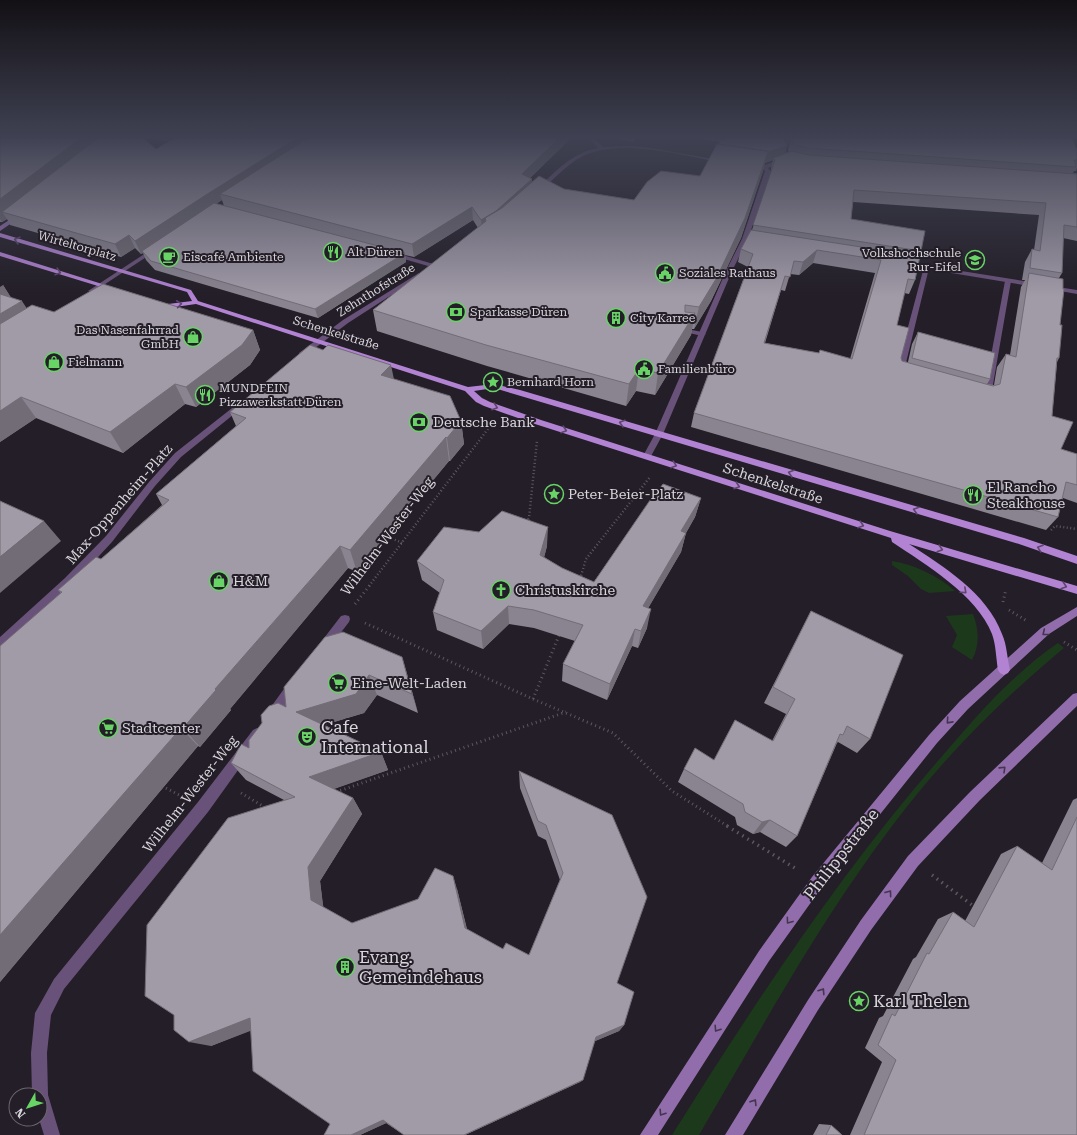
<svg xmlns="http://www.w3.org/2000/svg" width="1077" height="1135" font-family="'Roboto Serif',serif">
<style>
.green{fill:#1d391c}
.lines{fill:none;stroke-linecap:round;stroke-linejoin:round}
.path-far2{stroke:#5c5860;stroke-width:2.5;stroke-dasharray:1 2.5;stroke-linecap:butt}
.path-far1{stroke:#5c5860;stroke-width:3;stroke-dasharray:1 3.5;stroke-linecap:butt}
.path{stroke:#5c5860;stroke-width:3.5;stroke-dasharray:1.5 4.5;stroke-linecap:butt}
.lane{fill:#695279;fill-rule:evenodd}
.street{fill:#695279;fill-rule:evenodd}
.secondary{fill:#926dac;fill-rule:evenodd}
.primary{fill:#b282d3;fill-rule:evenodd}
.wall{fill:#8a8490;fill-rule:evenodd}
.shaded-wall{fill:#716c75}
.building{fill:#a19aa7;stroke:#716c75;fill-rule:evenodd}
.oneway{stroke:#5c466c}
.oneway2{stroke:#44364f}
.labels{text-anchor:middle;dominant-baseline:central;stroke-width:4;stroke-linejoin:round;paint-order:stroke}
.far-street-label{font-size:12px;fill:#d9d5dc;stroke:#231e27}
.far-poi-label{font-size:12px;fill:#d9d5dc;stroke:#231e27;text-anchor:start}
.poi-label{font-size:14px;fill:#d9d5dc;stroke:#231e27;text-anchor:start}
.street-label{font-size:14px;fill:#d9d5dc;stroke:#231e27}
.near-poi-label{font-size:17px;fill:#d9d5dc;stroke:#231e27;text-anchor:start}
.near-street-label{font-size:17px;fill:#d9d5dc;stroke:#231e27}
</style>
<rect width="100%" height="100%" fill="#231e27"/>
<!-- green -->
<path class="green" d="M892 561C916 565 938 576 955 591L929 593 921 589 908 576 892 565Z
M973 614C979 630 980 645 972 660L952 647 957 635 946 616Z
M1058 643 1064 648C1015 689 969 732 928 781 837 889 770 1014 699 1135H672C753 1006 837 877 937 762 974 719 1011 675 1058 643Z"/>
<g class="lines">
<!-- path-far2 -->
<path class="path-far2" d="M526 522 529 518 537 441
M1051 530 1055 526 1077 529
M385 536 403 543
M580 579 586 559 650 477
M369 586 491 425"/>
<!-- path-far1 -->
<path class="path-far1" d="M1003 602 1006 589
M355 604 370 585
M1009 610 1027 621
M365 623 533 699 560 633
M1064 642 1077 650
M533 699 613 733 672 791 729 827
M162 786 183 797
M336 792 566 712
M241 793 266 808"/>
<!-- path -->
<path class="path" d="M727 826 798 870
M932 875 976 908"/>
<!-- lane -->
<path class="lane" d="M151 138 179 140 196 138 179 143Z
M924 267 929 268 904 371 906 373 902 375 896 372Z
M1008 279 1011 281 991 396 987 398 981 395 984 393 1005 281Z
M682 328 702 332 706 334 702 336 685 332H682Z"/>
<!-- street -->
<path class="street" d="M589 138H594L603 147 631 146 650 148 725 161 722 163C682 155 622 138 583 156 567 164 554 179 541 191H537V189C555 172 573 152 598 148Z
M786 138H791L786 150 790 157 787 159 784 157 782 150Z
M784 158 787 160 786 161 768 168 771 171 748 239 732 271 663 434 650 458H644L643 456 655 434 726 271 742 239 765 171 763 168 749 165 752 163 765 165Z
M155 247 157 248V250L93 292 88 291Z
M392 252 437 265 438 266 435 268 390 255 389 254Z
M905 262 1036 283 1039 285 1036 287 903 265 902 264Z
M419 273 424 274 348 323 306 355H300L299 353 343 320Z
M1051 286 1077 290V294L1049 289 1048 288Z
M241 401 245 404 244 406 181 457 155 486 112 542 73 584 4 647 0 649V637L65 578 106 536 149 482 175 453Z
M345 615 349 616 350 619 349 622 329 648 325 650 321 648 320 645 321 642 341 616Z
M293 681 297 682 299 686 297 690 276 719 272 720 268 719 266 715 268 711 289 682Z
M257 728 261 730 263 734 261 738 208 812 64 989 51 1015 47 1053 48 1095 60 1135H44L39 1119H40V1095H32L31 1053 35 1013 54 979 198 802 253 730Z"/>
<!-- secondary -->
<path class="secondary" d="M20 213 23 215 22 216 0 231V226Z
M1077 607V616L1049 634 968 709 937 743 822 887 769 961 658 1135H640L759 951 812 877 929 735 960 701 1041 628Z
M1077 693V706L980 800 918 866 871 930 818 1010 743 1135H725L808 1000 861 920 908 856 970 792 1073 694Z"/>
<!-- primary -->
<path class="primary" d="M0 233 191 290 198 301 468 387 494 384 520 390 1024 538 1077 556V564L1019 544 514 394 494 388 474 391 482 398 490 402 541 420 890 531 1077 586V594L909 544C944 567 987 593 1002 634 1007 645 1007 658 1010 670L1008 673 1004 675 1000 673 998 670C996 658 996 645 992 634 977 595 925 564 892 542L891 538 535 424 484 406 476 402 465 391 196 304 168 308 157 304V302L168 304 192 301 187 292 0 237Z
M0 252 115 288 116 289 111 290 0 256Z"/>
</g>
<!-- wall -->
<path class="wall" d="M0 138 156 149 571 138 530 178 532 182 564 189 634 200 700 176 721 142 695 138H784V140L785 153 789 152 788 150 791 138 1077 150V168L1076 171H1074L1073 173 1077 174V241L1063 238 1062 273 1059 278 1060 325 1059 358 1057 362 1052 416 1061 449 1077 454V503L1063 498 1058 517 1046 530 691 427 694 413 748 267 738 262 741 249 752 230 772 170 771 169 773 160 765 163 763 171 741 238 711 301 694 329H692L691 335 655 395 636 391 626 406 487 366 377 331 373 310 478 228 473 220 414 257 405 255 406 262 318 318 155 270 146 260 143 253 141 254 135 248 121 257 10 225 7 219 2 222H0ZM222 200 224 206 216 204ZM853 202 1039 215 1034 250 1032 249 1025 262 1022 280H1025L1021 287 1010 355 1006 354 997 367 994 385 987 384 990 379 918 332 912 344 908 362 902 361 901 358 897 325 904 293 909 294 915 280 918 256 921 251 851 219ZM813 263 875 273 850 359 765 343 781 290 785 291 790 274 799 275Z
M614 138H636L633 142Z
M3 285 11 298 26 308 54 312 253 330 260 350 250 365 196 407 185 404 123 453 36 418 0 442Z
M394 379 461 421 464 444 450 461H449L357 572 348 568 230 709 231 710 200 747 198 746 0 982V646L61 593 58 590 101 559 162 505 156 494 236 426 230 412Z
M658 491 701 498 695 517 686 533 681 552 648 608 647 628 638 648 632 646 607 700 562 681 563 664 575 641 534 628 509 624 483 649 437 630 433 612 440 593 422 580 417 561 547 546 544 557 562 568 594 582Z
M811 611 870 739 857 753 838 742 837 743 797 836 786 847 760 832 753 834 737 825 735 817 678 782 684 769 714 760 772 741 786 714 764 703Z
M325 637 408 677 418 713 377 695 364 713 324 725 381 752 388 770 333 789 353 798 362 814 320 881 323 907 352 923 457 889 467 929 503 949 529 955 560 880 546 840 538 836 520 788 519 771 612 815 617 983 624 1025 619 1031 595 1041 580 1082 465 1135H404L386 1123 360 1135H324L330 1124 251 1030 211 1046 284 800 246 780 231 763 249 748 286 707Z
M1077 798V1135H850L882 1062 865 1048 879 1018 883 1016 913 959 916 957 938 919 953 912 965 921 1001 854 1017 846 1042 863 1073 800Z
M819 1124 831 1125 842 1135H813Z"/>
<!-- shaded-wall -->
<path class="shaded-wall" d="M81 138H104L2 212 7 219 2 222 0 219V199Z
M297 138H319L220 194 222 200 142 251 143 253 141 254 135 241 209 193Z
M559 138H571L522 186V174Z
M783 138H784L781 147 787 146 784 156 773 158V160L765 163 763 171 741 238 711 301 694 329 699 307 767 153Z
M532 179V191L486 221 485 218V231L482 233 481 220Z
M472 207 473 220 414 257 412 244Z
M129 235 135 248 121 257 115 244Z
M817 250 813 263 799 275 803 262Z
M405 253 406 262 318 318 315 309Z
M3 285 16 305 22 301 35 321 0 342V287Z
M695 313 691 335 655 395 658 373Z
M253 330 260 350 250 365 196 407 186 387Z
M391 365 396 389 381 375Z
M639 369 636 391 626 406 629 384Z
M175 384 185 404 123 453 110 432Z
M21 397 36 418 0 442V411Z
M461 421 464 444 450 461 447 438Z
M446 437 449 461 357 572 350 550Z
M701 498 695 517 676 550 681 531Z
M44 521 61 541 0 593V557Z
M548 527 547 546 540 574V555Z
M686 533 681 552 639 624 643 606Z
M340 546 348 568 230 709 231 710 200 747 183 728 215 689Z
M508 606 509 624 483 649 481 631Z
M651 609 647 628 638 648 641 631Z
M635 629 632 646 607 700 610 684Z
M402 657 408 677 418 713 412 694Z
M369 675 377 695 364 713 307 730 296 712Z
M181 728 198 746 0 982V935Z
M381 752 388 770 320 794 309 777Z
M353 798 362 814 320 881 324 912 311 900 308 867Z
M770 820 760 832 753 834 762 822Z
M453 876 457 889 469 938 465 928Z
M250 1018 268 1024 211 1046 189 1042Z
M624 1025 619 1031 593 1042 596 1037Z
M583 1080 580 1082 465 1135H464Z
M383 1120H393L360 1135H351Z"/>
<!-- building -->
<path class="building" d="M0 138H81L0 199Z
M98 138H143L156 149 175 138H297L209 193 135 241 129 235 115 244 2 212Z
M308 138H559L522 174 532 179 496 211 481 220 472 207 412 244 220 194Z
M722 138H783L787 146 768 152 767 151 719 144Z
M791 138H1072L1077 150V160H1074L1076 167 809 148 795 145 790 139Z
M717 144 767 151 768 152 745 218 716 279 699 307 685 305V312L695 313 658 373 639 369 629 384 486 345 373 310 486 221 485 218 502 208 539 176 564 189 634 200 647 182 661 171 700 176Z
M792 151 809 155 1077 174V227L1064 225 1062 273 1030 268 1032 249 1040 251 1046 203 854 190 851 219 925 231 921 251 753 225 775 160 773 158Z
M214 203 405 253 315 309 151 261 142 251Z
M751 230 920 256 915 280 908 279 897 325 909 328 901 358 902 361 993 386 1000 384 1006 354 1016 357 1029 273 1063 279V289H1064L1060 325H1062L1061 337 1059 358H1057L1052 416 1073 422 1061 449 1077 454V485L1066 482 1058 517 694 413 753 254 741 249ZM817 250 881 260 852 359 820 350 819 353 764 343 785 276 790 277 794 261 803 262Z
M103 284 253 330 242 345 186 387 175 384 110 432 21 397 0 411V324L32 305 54 312Z
M0 294 22 301 0 314Z
M918 332 995 353 990 379 912 358Z
M310 345 323 350 328 345 391 365 381 375 450 396 461 421 447 438 446 437 350 550 340 546 215 689 216 690 183 728H181L0 935V646L62 592 58 590 96 557 101 559 169 500 156 494 246 418 230 412Z
M663 484 701 498 681 531 686 533 643 606 651 609 641 631 635 629 610 684 563 664 583 625 534 610 508 606 481 631 433 612 444 580 417 561 444 527 479 532 502 511 548 527 540 555 562 568 594 582 657 490 658 491Z
M0 501 44 521 0 557Z
M811 611 903 655 870 739 847 726 843 735 840 734 797 836 770 820 762 822 745 812 743 804 684 769 695 748 714 760 735 720 773 741 795 699 773 687Z
M343 632 402 657 412 694 369 675 356 694 296 712 381 752 309 777 353 798 308 867 311 900 352 923 418 899 435 868 453 876 465 928 503 949 506 943 529 955 563 873 546 825 538 821 519 771 612 815 647 897 617 983 634 992 624 1025 596 1037 583 1080 464 1135H404L383 1120 351 1135H324L330 1124 253 1071 250 1018 189 1042 174 1030V1015L145 996 147 925 228 818 295 797 231 763 241 744 249 748V740L262 723 261 715 269 706 278 703 286 707 284 687 325 637Z
M1077 817V1135H864L896 1060 878 1045 892 1014 895 1016 927 953 929 954 953 912 974 927 1017 846 1052 870Z
M831 1125 842 1135H826Z"/>
<!-- one-way arrows -->
<defs><path id="oneway-chevron" d="M-2-3.5L2.5 0L-2 3.5" fill="none" stroke-width="1.6" stroke-linecap="round" stroke-linejoin="round"/></defs>
<g class="oneway">
<use href="#oneway-chevron" transform="translate(17 240) rotate(-164)"/>
<use href="#oneway-chevron" transform="translate(58 272) rotate(17)"/>
<use href="#oneway-chevron" transform="translate(179 304) rotate(-8)"/>
<use href="#oneway-chevron" transform="translate(495 407) rotate(19)"/>
<use href="#oneway-chevron" transform="translate(622 423) rotate(-164)"/>
<use href="#oneway-chevron" transform="translate(564 430) rotate(18)"/>
<use href="#oneway-chevron" transform="translate(674 465) rotate(19)"/>
<use href="#oneway-chevron" transform="translate(791 473) rotate(-163)"/>
<use href="#oneway-chevron" transform="translate(737 486) rotate(18)"/>
<use href="#oneway-chevron" transform="translate(916 510) rotate(-163)"/>
<use href="#oneway-chevron" transform="translate(861 525) rotate(18)"/>
<use href="#oneway-chevron" transform="translate(1040 548) rotate(-161)"/>
<use href="#oneway-chevron" transform="translate(940 549) rotate(16)"/>
<use href="#oneway-chevron" transform="translate(1064 586) rotate(18)"/>
<use href="#oneway-chevron" transform="translate(964 591) rotate(42)"/>
</g>
<g class="oneway2">
<use href="#oneway-chevron" transform="translate(1045 633) rotate(141)"/>
<use href="#oneway-chevron" transform="translate(949 721) rotate(132)"/>
<use href="#oneway-chevron" transform="translate(1003 769) rotate(-44)"/>
<use href="#oneway-chevron" transform="translate(889 893) rotate(-54)"/>
<use href="#oneway-chevron" transform="translate(789 921) rotate(126)"/>
<use href="#oneway-chevron" transform="translate(822 991) rotate(-57)"/>
<use href="#oneway-chevron" transform="translate(717 1029) rotate(123)"/>
<use href="#oneway-chevron" transform="translate(754 1102) rotate(-58)"/>
<use href="#oneway-chevron" transform="translate(662 1113) rotate(123)"/>
</g>
<!-- sky -->
<linearGradient id="sky" x2="0" y2="1"><stop stop-color="#131015"/><stop offset="0.46" stop-color="#3f4152"/><stop offset="1" stop-color="#3f4152" stop-opacity="0"/></linearGradient>
<rect width="1077" height="297" fill="url(#sky)"/>
<!-- icons -->
<defs>
<symbol id="restaurant-ring" viewBox="-11 -11 22 22"><circle r="9.5" fill="#231e27" stroke="#67d465" stroke-width="1.5"/><path d="M-5-6h1v4h1v-4h1v4h1v-4h1v5L-1.5 .5V6h-2V.5L-5-1ZM5-6V6H3V1.5H1.5Q1.5-4 5-6Z" fill="#67d465"/></symbol>
<symbol id="cafe-ring" viewBox="-11 -11 22 22"><circle r="9.5" fill="#231e27" stroke="#67d465" stroke-width="1.5"/><path d="M-5.5-4.5H6V0H3Q3 3.5 0 3.5H-2.5Q-5.5 3.5-5.5 0ZM3-3.2v2h1.7v-2ZM-6 4.5H4V6H-6Z" fill="#67d465"/></symbol>
<symbol id="university-ring" viewBox="-11 -11 22 22"><circle r="9.5" fill="#231e27" stroke="#67d465" stroke-width="1.5"/><path d="M0-5L7-2L0 1L-7-2ZM-4 1L0 2.5L4 1V4Q0 6-4 4Z" fill="#67d465"/></symbol>
<symbol id="civic-ring" viewBox="-11 -11 22 22"><circle r="9.5" fill="#231e27" stroke="#67d465" stroke-width="1.5"/><path d="M-.6-6.5H3V-4.5H.6V-3L4-1V1h2V6H-6V1h2V-1L-.6-3ZM-1.2 2.5V6h2.4V2.5Z" fill="#67d465"/></symbol>
<symbol id="bank-ring" viewBox="-11 -11 22 22"><circle r="9.5" fill="#231e27" stroke="#67d465" stroke-width="1.5"/><path d="M-6-4H6V4H-6ZM0-2.3a2.3 2.3 0 1 0 0 4.6a2.3 2.3 0 1 0 0-4.6Z" fill="#67d465"/></symbol>
<symbol id="building-ring" viewBox="-11 -11 22 22"><circle r="9.5" fill="#231e27" stroke="#67d465" stroke-width="1.5"/><path d="M-4-6H4V6H1V3H-1V6H-4ZM-2.5-4.3h1.7v1.8h-1.7ZM.8-4.3h1.7v1.8H.8ZM-2.5-1h1.7V.8h-1.7ZM.8-1h1.7V.8H.8Z" fill="#67d465"/></symbol>
<symbol id="shop-ring" viewBox="-11 -11 22 22"><circle r="9.5" fill="#231e27" stroke="#67d465" stroke-width="1.5"/><path d="M-5-2.5h2.3a2.7 3.5 0 0 1 5.4 0H5L5.5 6h-11ZM-1.5-2.5h3a1.5 2.3 0 0 0-3 0Z" fill="#67d465"/></symbol>
<symbol id="sight-ring" viewBox="-11 -11 22 22"><circle r="9.5" fill="#231e27" stroke="#67d465" stroke-width="1.5"/><path d="M0-6L1.8-2.2L6-1.7L2.9 1.2L3.7 5.4L0 3.3L-3.7 5.4L-2.9 1.2L-6-1.7L-1.8-2.2Z" fill="#67d465"/></symbol>
<symbol id="church-ring" viewBox="-11 -11 22 22"><circle r="9.5" fill="#231e27" stroke="#67d465" stroke-width="1.5"/><path d="M-1.2-6h2.4v3.5h3.3v2.4h-3.3V6h-2.4V-.1h-3.3v-2.4h3.3Z" fill="#67d465"/></symbol>
<symbol id="supermarket-ring" viewBox="-11 -11 22 22"><circle r="9.5" fill="#231e27" stroke="#67d465" stroke-width="1.5"/><path d="M-6-5.5h2.5l.6 2H6L4.5 2H-2.5L-4.4-4H-6ZM-1.5 3.2a1.3 1.3 0 1 0 .1 0ZM3 3.2a1.3 1.3 0 1 0 .1 0Z" fill="#67d465"/></symbol>
<symbol id="theatre-ring" viewBox="-11 -11 22 22"><circle r="9.5" fill="#231e27" stroke="#67d465" stroke-width="1.5"/><path d="M-5-5.5Q0-4 5-5.5V0Q5 5 0 6Q-5 5-5 0ZM-3.3-2.5H-1v1.5H-3.3ZM1-2.5H3.3v1.5H1ZM-2.8 1Q0 5.5 2.8 1Z" fill="#67d465"/></symbol>
</defs>
<g fill-rule="evenodd">
<use href="#restaurant-ring" x="322" y="241" width="22" height="22"/>
<use href="#cafe-ring" x="158" y="246" width="22" height="22"/>
<use href="#university-ring" x="964" y="249" width="22" height="22"/>
<use href="#civic-ring" x="654" y="262" width="22" height="22"/>
<use href="#bank-ring" x="445" y="301" width="22" height="22"/>
<use href="#building-ring" x="605" y="307" width="22" height="22"/>
<use href="#shop-ring" x="182" y="326" width="22" height="22"/>
<use href="#shop-ring" x="43" y="351" width="22" height="22"/>
<use href="#civic-ring" x="633" y="358" width="22" height="22"/>
<use href="#sight-ring" x="482" y="371" width="22" height="22"/>
<use href="#restaurant-ring" x="194" y="384" width="22" height="22"/>
<use href="#bank-ring" x="408" y="411" width="22" height="22"/>
<use href="#sight-ring" x="543" y="483" width="22" height="22"/>
<use href="#restaurant-ring" x="962" y="484" width="22" height="22"/>
<use href="#shop-ring" x="208" y="570" width="22" height="22"/>
<use href="#church-ring" x="490" y="579" width="22" height="22"/>
<use href="#supermarket-ring" x="327" y="672" width="22" height="22"/>
<use href="#supermarket-ring" x="97" y="717" width="22" height="22"/>
<use href="#theatre-ring" x="296" y="726" width="22" height="22"/>
<use href="#building-ring" x="334" y="956" width="22" height="22"/>
<use href="#sight-ring" x="848" y="990" width="22" height="22"/>
</g>
<g class="labels">
<!-- far-street labels -->
<g class="far-street-label">
<text transform="translate(77 246) rotate(16)">Wirteltorplatz</text>
<text transform="translate(376 290) rotate(-32)">Zehnthofstraße</text>
<text transform="translate(336 333) rotate(17)">Schenkelstraße</text>
</g>
<!-- far-poi labels -->
<g class="far-poi-label">
<text x="347" y="252">Alt Düren</text>
<text x="961" y="253" text-anchor="end">Volkshochschule<tspan x="961" dy="14">Rur-Eifel</tspan></text>
<text x="183" y="257">Eiscafé Ambiente</text>
<text x="679" y="273">Soziales Rathaus</text>
<text x="470" y="312">Sparkasse Düren</text>
<text x="630" y="318">City Karree</text>
<text x="179" y="330" text-anchor="end">Das Nasenfahrrad<tspan x="179" dy="14">GmbH</tspan></text>
<text x="68" y="362">Fielmann</text>
<text x="658" y="369">Familienbüro</text>
<text x="507" y="382">Bernhard Horn</text>
<text x="219" y="388">MUNDFEIN<tspan x="219" dy="14">Pizzawerkstatt Düren</tspan></text>
</g>
<!-- poi labels -->
<g class="poi-label">
<text x="433" y="422">Deutsche Bank</text>
<text x="987" y="487">El Rancho<tspan x="987" dy="16">Steakhouse</tspan></text>
<text x="568" y="494">Peter-Beier-Platz</text>
<text x="233" y="581">H&amp;M</text>
<text x="515" y="590">Christuskirche</text>
<text x="352" y="683">Eine-Welt-Laden</text>
<text x="122" y="728">Stadtcenter</text>
</g>
<!-- street labels -->
<g class="street-label">
<text transform="translate(773 483) rotate(18)">Schenkelstraße</text>
<text transform="translate(119 504) rotate(-49)">Max-Oppenheim-Platz</text>
<text transform="translate(387 536) rotate(-53)">Wilhelm-Wester-Weg</text>
<text transform="translate(190 794) rotate(-52)">Wilhelm-Wester-Weg</text>
</g>
<!-- near-poi labels -->
<g class="near-poi-label">
<text x="321" y="727">Cafe<tspan x="321" dy="20">International</tspan></text>
<text x="359" y="957">Evang.<tspan x="359" dy="20">Gemeindehaus</tspan></text>
<text x="873" y="1001">Karl Thelen</text>
</g>
<!-- near-street labels -->
<g class="near-street-label">
<text transform="translate(841 854) rotate(-52)">Philippstraße</text>
</g>
</g>
<!-- north arrow -->
<g transform="translate(28 1107) rotate(231)"><circle r="19" fill="#231e27" stroke="#6c676f"/>
<path d="M0-3L7 15L0 10L-7 15Z" fill="#67d465"/>
<text y="-6" font-size="11" font-weight="bold" text-anchor="middle" fill="#d9d5dc">N</text>
</g>
</svg>
